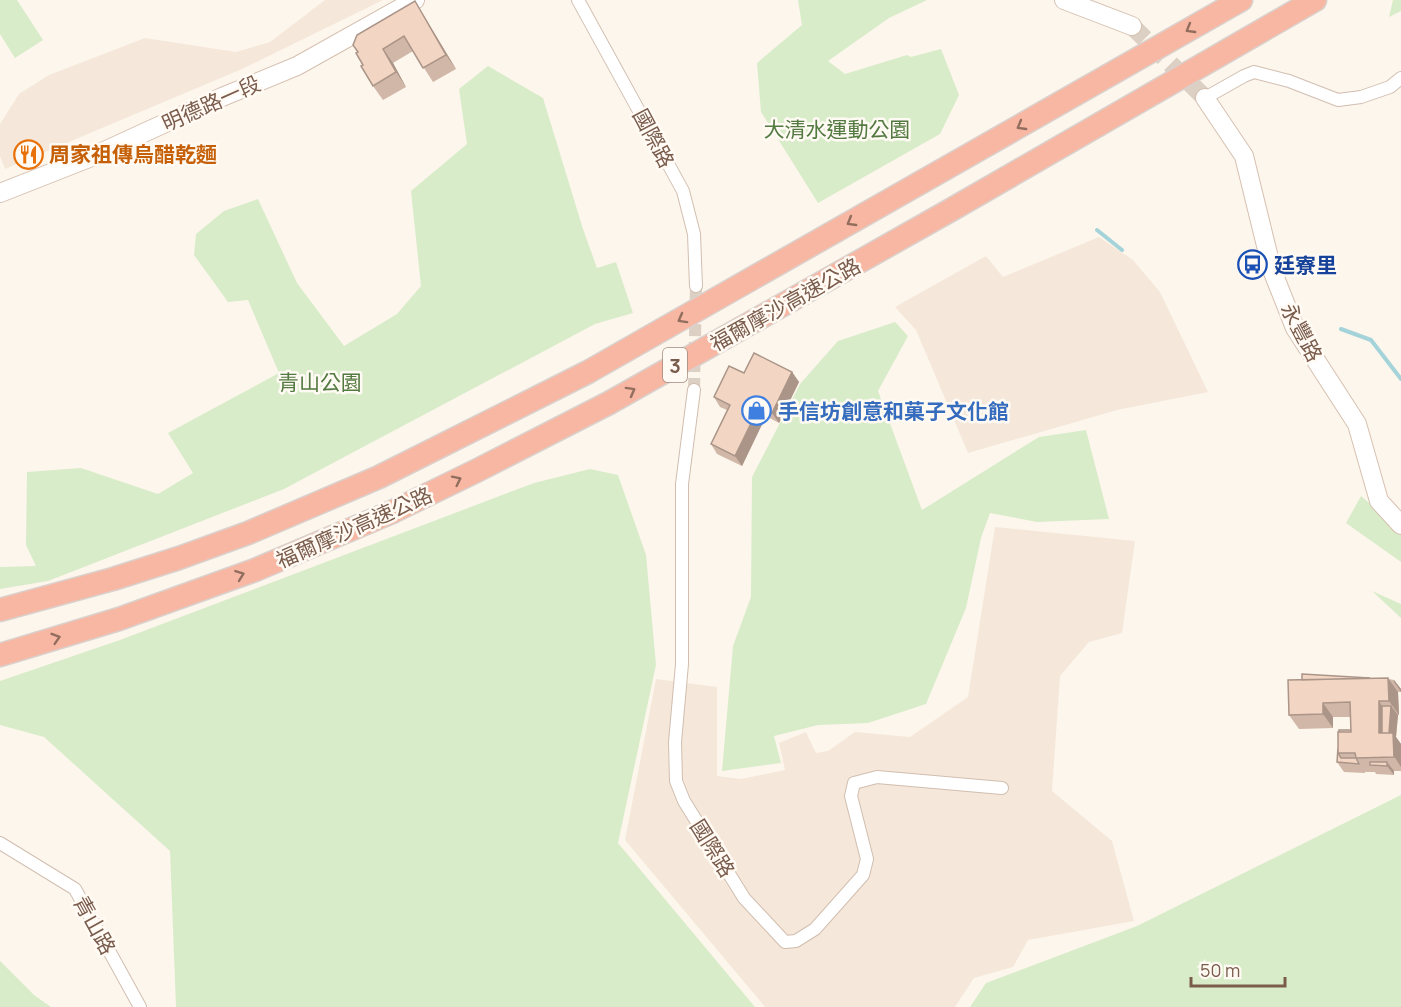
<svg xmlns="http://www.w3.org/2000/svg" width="1401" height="1007" font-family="Manrope,'Noto Sans TC',sans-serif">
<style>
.residential{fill:#f5e8da}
.green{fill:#d8ecc9}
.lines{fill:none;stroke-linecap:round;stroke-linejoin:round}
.stream{stroke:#a5d3da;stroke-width:4}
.street-tunnel{stroke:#dcd0c4;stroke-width:12;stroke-dasharray:12 6;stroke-linecap:butt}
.secondary-tunnel{stroke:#dcd0c4;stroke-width:18;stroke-dasharray:18 9;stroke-linecap:butt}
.street-casing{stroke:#d1beb0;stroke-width:14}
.secondary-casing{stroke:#d6c0b0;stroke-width:20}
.highway-casing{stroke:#dad1cd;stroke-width:25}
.street{stroke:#fff;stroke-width:12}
.secondary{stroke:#fff;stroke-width:18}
.highway{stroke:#f7b7a3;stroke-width:22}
.wall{fill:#d1b7a8}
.shaded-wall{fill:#aa9588}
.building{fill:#f3d5c3;stroke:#aa9588;stroke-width:1.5}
.oneway{stroke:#936e5e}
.labels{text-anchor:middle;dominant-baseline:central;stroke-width:5;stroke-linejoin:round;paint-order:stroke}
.shield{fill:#fffaf3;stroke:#a28b7f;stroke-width:1.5}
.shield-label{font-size:20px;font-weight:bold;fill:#7a5c4d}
.street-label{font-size:21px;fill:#7a5c4d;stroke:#fffaf3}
.park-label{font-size:21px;fill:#537a41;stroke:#fffaf3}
.food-label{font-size:21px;font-weight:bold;fill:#c56008;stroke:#fffaf3;text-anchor:start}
.transit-label{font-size:21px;font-weight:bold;fill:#164399;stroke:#fffaf3;text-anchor:start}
.shop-label{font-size:21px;font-weight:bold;fill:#366cbe;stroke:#fffaf3;text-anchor:start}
</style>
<rect width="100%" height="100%" fill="#fdf6ec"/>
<!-- residential -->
<path class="residential" d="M325 0H383L242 69 5 169 0 156V124L19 94 49 75 145 38 236 52 270 42Z
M1099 237 1133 260 1160 292 1208 392 1117 410 968 453 916 330 895 307 986 256 1003 277Z
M995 527 1135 541 1122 633 1089 642 1060 676 1052 791 1112 841 1134 921 1028 940 1013 967 974 978 955 1007H765L625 840 656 679 717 687V776L741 779 785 770 779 743 806 732 816 753 828 751 855 732 910 737 968 697Z"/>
<!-- green -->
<path class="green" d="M0 0H17L43 40 15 58 0 34Z
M798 0H927L889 18 828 61 845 74 907 55 911 57 941 49 959 95 940 134 818 203 761 112 757 63 802 25Z
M1393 0H1401V11L1389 17Z
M488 66 543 98 583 229 597 268 616 262 633 313 595 324 284 489 48 581 0 589V567L36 566 26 545 27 472 81 468 158 494 193 473 168 433 279 373 248 300 228 302 194 255 196 234 224 211 258 199 297 283 344 346 397 314 421 286 411 191 467 144 459 89Z
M895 322 908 336 878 391 922 510 1039 437 1086 430 1109 519 1037 522 990 513 981 538 966 608 926 704 868 723 818 725 774 736 781 763 722 771 733 646 751 597 752 477 800 384 838 341Z
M590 469 618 475 646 555 656 665 618 843 755 1007H176L170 851 44 737 0 725V681L120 640 534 483Z
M1361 496 1401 530V562L1346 523Z
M1372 591 1401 604V618Z
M1401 795V1007H970L986 983 1137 926Z
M0 961 34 995 51 1007H0Z"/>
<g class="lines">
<!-- stream -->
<path class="stream" d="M1097 230 1122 250
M1341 329 1371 340 1401 379"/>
<!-- street-tunnel -->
<path class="street-tunnel" d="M694 390 696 286"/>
<!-- secondary-tunnel -->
<path class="secondary-tunnel" d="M1132 26 1205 98"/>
<defs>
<path id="street" d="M578 0 683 191 694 234 696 286
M1205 98 1244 76 1254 72 1289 81 1338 100 1361 97 1390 87 1401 78
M694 390 682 484V664L675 742 676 781 684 801 744 898 785 942 796 941 815 929 863 875 867 859 851 796 854 783 877 777 1002 788
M0 843 75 889 140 1007"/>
<path id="secondary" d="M1064 0 1132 26
M1205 98 1244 156 1272 270 1295 328 1357 424 1379 501 1401 525
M0 193 89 158 222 97 297 66 415 0"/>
<path id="highway" d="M0 610 113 579 179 558 248 533 379 477 588 372 1241 0
M0 655 119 619 255 570 392 512 476 471 609 403 949 211 1315 0"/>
</defs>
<!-- street casing -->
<use href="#street" class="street-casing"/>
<!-- secondary casing -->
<use href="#secondary" class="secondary-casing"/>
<!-- highway casing -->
<use href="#highway" class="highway-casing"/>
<!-- street -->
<use href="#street" class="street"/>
<!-- secondary -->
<use href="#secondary" class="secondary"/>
<!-- highway -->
<use href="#highway" class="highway"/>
</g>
<!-- wall -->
<path class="wall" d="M415 1 424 16 456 69 433 82 413 51 393 63 406 87 383 100 373 86 358 52Z
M792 372 799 382 779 423 766 416 742 466 717 454 711 444 727 410 720 407 714 397 744 373Z
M1389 679 1394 680 1401 689V692H1398L1399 715H1398L1396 737 1401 744V771H1394V775L1376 774 1375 772H1365V773L1344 772 1337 762 1338 747 1351 730V717H1333V728L1299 729 1289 715Z"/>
<!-- shaded-wall -->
<path class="shaded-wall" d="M415 1 424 16 456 69 446 55Z
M383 49 393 63 406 87 396 72Z
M792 372 799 382 779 423 772 413Z
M759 407 766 416 742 466 735 456Z
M1388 678 1398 692 1399 715 1389 701Z
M1394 680 1401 689V692L1394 682Z
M1379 701 1388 716 1391 706 1398 715 1396 737 1401 744V767L1379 733Z
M1323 703 1333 717V728L1323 714Z
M1387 762 1394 771V775L1387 766Z"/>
<!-- building -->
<path class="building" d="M415 1 446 55 423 68 404 36 383 49 396 72 373 86 361 66 363 65 356 53 358 52 353 45 357 35Z
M754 353 792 372 772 413 759 407 735 456 711 444 730 405 714 397 729 366 744 373Z
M1302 674 1370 678 1302 680Z
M1388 678 1389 701H1379V733H1393L1394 757 1356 758 1355 753H1338V732H1351L1350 702 1323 703V714L1289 715 1288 680Z
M1382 706H1391L1389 733H1382Z
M1339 730H1351V732H1339Z
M1338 747V753L1341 758H1356L1359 764 1337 762Z
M1370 762H1387V766L1370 765Z"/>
<!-- one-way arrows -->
<defs><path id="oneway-chevron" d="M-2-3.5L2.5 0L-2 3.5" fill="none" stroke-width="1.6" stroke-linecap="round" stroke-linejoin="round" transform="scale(1.5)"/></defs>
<g class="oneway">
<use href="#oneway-chevron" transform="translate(1190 29) rotate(150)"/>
<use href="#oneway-chevron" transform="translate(1021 126) rotate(150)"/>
<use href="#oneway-chevron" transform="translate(851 222) rotate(150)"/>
<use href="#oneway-chevron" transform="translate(682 319) rotate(151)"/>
<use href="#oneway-chevron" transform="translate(631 391) rotate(-29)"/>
<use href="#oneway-chevron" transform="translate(457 480) rotate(-26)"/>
<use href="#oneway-chevron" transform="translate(240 575) rotate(-20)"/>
<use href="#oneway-chevron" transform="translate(56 638) rotate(-17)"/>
</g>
<!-- icons -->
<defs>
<symbol id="restaurant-ring" viewBox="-11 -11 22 22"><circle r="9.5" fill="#fffaf3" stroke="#e8710a" stroke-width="1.5"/><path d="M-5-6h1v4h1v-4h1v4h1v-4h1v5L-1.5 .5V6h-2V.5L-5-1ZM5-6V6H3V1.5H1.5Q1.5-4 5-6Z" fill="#e8710a"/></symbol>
<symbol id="bus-ring" viewBox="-11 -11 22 22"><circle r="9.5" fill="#fffaf3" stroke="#1a4fb4" stroke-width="1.5"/><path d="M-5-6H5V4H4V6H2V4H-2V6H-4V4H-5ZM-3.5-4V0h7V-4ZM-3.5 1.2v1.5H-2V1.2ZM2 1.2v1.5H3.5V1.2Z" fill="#1a4fb4"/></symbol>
<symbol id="shop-ring" viewBox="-11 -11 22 22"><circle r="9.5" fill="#fffaf3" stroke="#3f7fe0" stroke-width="1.5"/><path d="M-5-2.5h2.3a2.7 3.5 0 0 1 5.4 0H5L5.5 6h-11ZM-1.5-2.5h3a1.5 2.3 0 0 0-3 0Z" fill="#3f7fe0"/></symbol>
</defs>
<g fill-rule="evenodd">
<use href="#restaurant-ring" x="12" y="138" width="33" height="33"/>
<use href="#bus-ring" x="1236" y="248" width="33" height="33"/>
<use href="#shop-ring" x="740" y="394" width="33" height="33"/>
</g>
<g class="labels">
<!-- shield labels -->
<rect class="shield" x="663" y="348" width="24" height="34" rx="4.5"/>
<g class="shield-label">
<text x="675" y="365">3</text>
</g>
<!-- street labels -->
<g class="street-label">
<text transform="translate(211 103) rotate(-24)">明德路一段</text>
<text transform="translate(654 138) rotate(62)">國際路</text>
<text transform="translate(785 304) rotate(-29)">福爾摩沙高速公路</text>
<text transform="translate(1302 332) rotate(62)">永豐路</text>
<text transform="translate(354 527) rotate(-24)">福爾摩沙高速公路</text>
<text transform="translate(713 848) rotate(58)">國際路</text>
<text transform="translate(95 925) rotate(61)">青山路</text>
</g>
<!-- park labels -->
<g class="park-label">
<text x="837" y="129">大清水運動公園</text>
<text x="320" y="382">青山公園</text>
</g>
<!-- food labels -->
<g class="food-label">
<text x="49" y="154">周家祖傳烏醋乾麵</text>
</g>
<!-- transit labels -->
<g class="transit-label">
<text x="1274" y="265">廷寮里</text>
</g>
<!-- shop labels -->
<g class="shop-label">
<text x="778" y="411">手信坊創意和菓子文化館</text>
</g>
</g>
<!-- scale -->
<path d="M1191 977v9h94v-9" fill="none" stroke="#7a5c4d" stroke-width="3"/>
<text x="1200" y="977" font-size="18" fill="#7a5c4d" stroke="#fffaf3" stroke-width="4.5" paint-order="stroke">50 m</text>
</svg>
